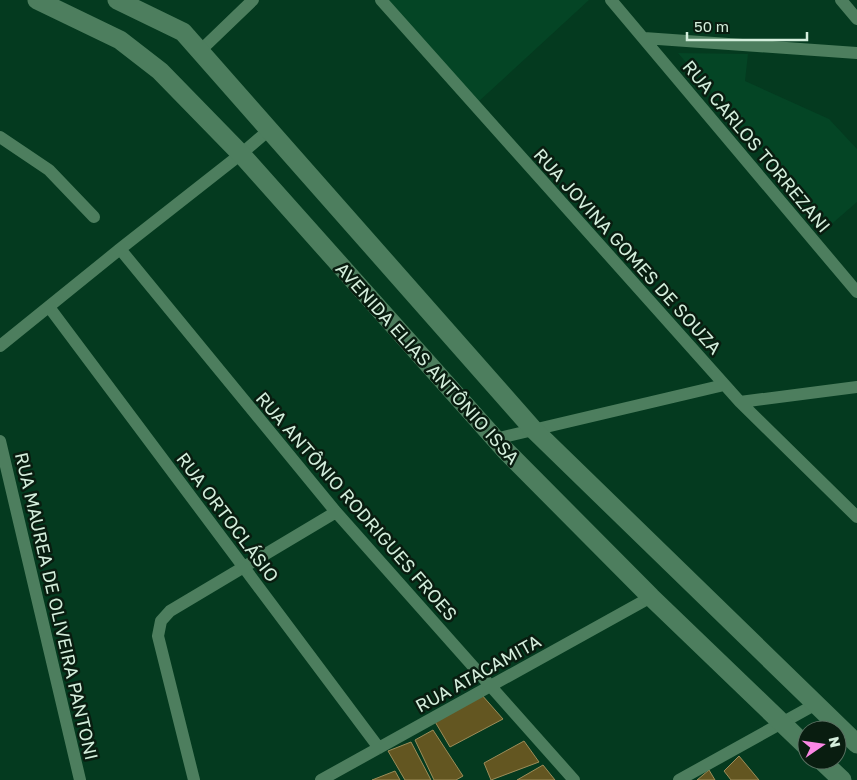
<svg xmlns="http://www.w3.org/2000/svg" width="857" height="780" font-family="'Golos Text',sans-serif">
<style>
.built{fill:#044525}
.building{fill:#635621;stroke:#9c8d59}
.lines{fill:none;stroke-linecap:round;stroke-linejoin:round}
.street{stroke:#4d7e5e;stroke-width:12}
.secondary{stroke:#4d7e5e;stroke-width:19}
.labels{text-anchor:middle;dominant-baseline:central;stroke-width:5;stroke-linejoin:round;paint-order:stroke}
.street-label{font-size:18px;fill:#d4eedc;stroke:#091d10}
</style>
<rect width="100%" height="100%" fill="#043a1f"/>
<!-- built -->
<path class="built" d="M385 0H589L477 103Z
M678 53 748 54 745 81 829 119 857 149V202L827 228Z"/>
<!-- building -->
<path class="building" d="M481 694 503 719 450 747 434 720Z
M433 730 463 776 456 780H434L415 740Z
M524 741 539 762 491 780 484 763Z
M411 742 431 780H405L388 751Z
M739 756 759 780H731L724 771Z
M543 765 555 780H517Z
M709 770 715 780H697Z
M395 771 400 780H372Z"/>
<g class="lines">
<!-- street -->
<path class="street" d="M381 0 740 402 857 517
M611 0 857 292
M841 0 857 19
M644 38 857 53
M200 51 253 0
M0 137 49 170 94 217
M120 249 336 512 574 780
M49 307 379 748
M0 346 120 249 241 154 269 130
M740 402 857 387
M495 439 724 385
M0 441 80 780
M194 780 158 636 161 621 170 611 336 512
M321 780 651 597
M679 780 816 704"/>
<!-- secondary -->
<path class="secondary" d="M37 0 120 40 160 71 241 154 505 450 651 597 807 747
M117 0 183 32 533 429 857 744
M821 760 842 780"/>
</g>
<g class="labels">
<!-- street labels -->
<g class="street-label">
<text transform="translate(757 146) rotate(50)">RUA CARLOS TORREZANI</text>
<text transform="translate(628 251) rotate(48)">RUA JOVINA GOMES DE SOUZA</text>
<text transform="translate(428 363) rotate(48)">AVENIDA ELIAS ANTÔNIO ISSA</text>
<text transform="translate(357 506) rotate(49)">RUA ANTÔNIO RODRIGUES FROES</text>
<text transform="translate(228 517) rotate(53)">RUA ORTOCLÁSIO</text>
<text transform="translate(57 606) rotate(77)">RUA MAUREA DE OLIVEIRA PANTONI</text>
<text transform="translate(478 673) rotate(-29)">RUA ATACAMITA</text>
</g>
</g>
<!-- north arrow -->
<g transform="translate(822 745) rotate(77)"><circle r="24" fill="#091d10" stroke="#5a7162"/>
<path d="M0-4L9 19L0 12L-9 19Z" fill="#fb87e5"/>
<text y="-8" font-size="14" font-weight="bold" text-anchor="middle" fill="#d4eedc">N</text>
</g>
<!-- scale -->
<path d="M687 32v8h120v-8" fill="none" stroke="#d4eedc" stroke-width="2.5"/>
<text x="694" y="32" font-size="15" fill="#d4eedc" stroke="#091d10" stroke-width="4" paint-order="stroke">50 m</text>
</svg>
